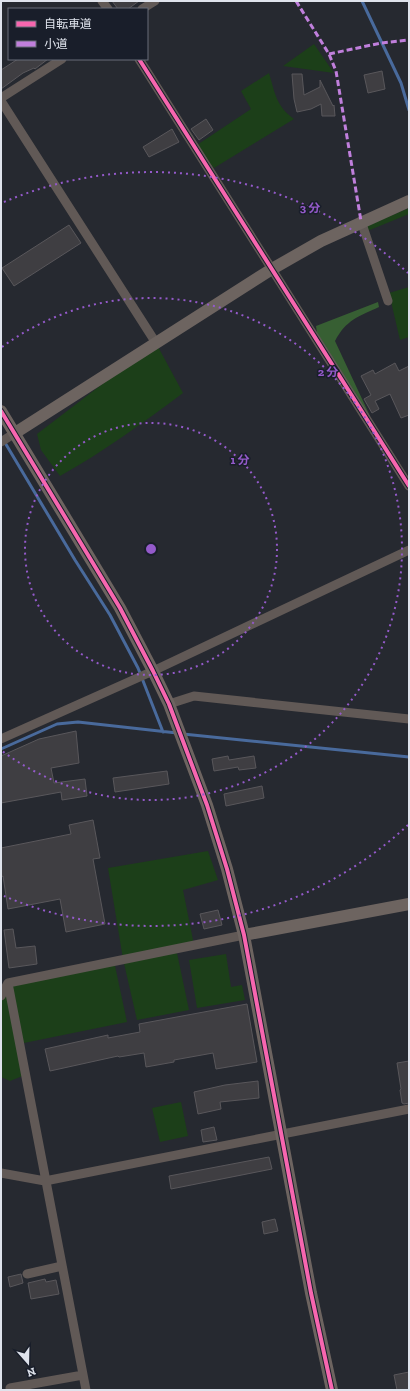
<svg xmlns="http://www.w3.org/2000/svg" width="410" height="1391" font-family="'Zilla Slab','Noto Sans JP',serif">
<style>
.green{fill:#1c3f19}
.forest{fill:#375f33}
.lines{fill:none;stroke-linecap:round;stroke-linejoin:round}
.stream{stroke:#496a9c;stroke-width:3}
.building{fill:#3f3e42;stroke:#59575b}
.street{stroke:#615956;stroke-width:9}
.secondary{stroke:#6d6460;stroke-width:12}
.quiet{stroke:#c07fdc;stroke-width:3;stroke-dasharray:6 3;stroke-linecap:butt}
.cycleway-casing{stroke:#191e2a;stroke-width:6}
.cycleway{stroke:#f766af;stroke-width:4}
.ring{fill:none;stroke:#945aca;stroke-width:2;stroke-dasharray:2 4}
.centre{fill:#945aca;stroke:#191e2a;stroke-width:2}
.ring-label{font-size:12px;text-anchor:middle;font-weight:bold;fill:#945aca;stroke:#191e2a;stroke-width:3;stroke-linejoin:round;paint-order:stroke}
</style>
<rect width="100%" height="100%" fill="#262930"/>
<!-- green -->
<path class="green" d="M314 44 334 73 283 66Z
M269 73C275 93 276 106 294 119L214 168 194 147 251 109 241 91Z
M409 208V214L365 232 367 226Z
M409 287V337L400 340 389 293Z
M156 343 183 393C143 423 103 452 60 476L41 450 37 434Z
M208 851 218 880 183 890 194 945 130 959 177 953 189 1010 137 1020 123 959 108 868Z
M226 954 231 987 242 985 245 1000 197 1008 189 960Z
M114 961 127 1022 19 1044 8 983Z
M5 988 25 1075 10 1081 1 1077V996Z
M181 1102 188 1136 160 1142 152 1108Z"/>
<!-- forest -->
<path class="forest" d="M378 302 379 307C359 316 346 320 335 341L370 416 363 415 317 333 316 326Z"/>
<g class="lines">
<!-- stream -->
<path class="stream" d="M362 1 401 83 409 110
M4 441 75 560 110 615 138 668 163 732
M183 734 409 757
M1 749 57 724 78 722 177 733"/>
</g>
<!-- building -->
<path class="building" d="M112 1H139L128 9H118Z
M18 59H48L35 69 34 68 23 73 1 89V70Z
M382 71 385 89 368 93 364 75Z
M292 74H302L304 95 320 87V80L333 106 334 105 335 116H322L321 104 311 109 297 112 294 99Z
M206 119 213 130 199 140 191 129Z
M172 129 179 142 149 157 143 147Z
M69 225 81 243 14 286 2 268Z
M395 363 399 371 409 366V415L401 418 390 394 375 401 379 409 372 413 364 399 371 395 361 376 373 370 375 374Z
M76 731 79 763 51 768 54 783 85 779 87 796 62 800 61 792 1 803V756L39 739Z
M228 756 229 760 254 756 256 768 239 770 238 767 214 771 212 759Z
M167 771 169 784 115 792 113 778Z
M262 786 264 798 226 806 224 794Z
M93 820 100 858 93 859 105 924 66 932 60 899 8 909 3 876 1 877V848L71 834 69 825Z
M218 910 222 925 204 929 200 914Z
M13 929 16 948 35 946 37 964 9 968 4 930Z
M247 1004 257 1062 216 1069 213 1053 174 1060V1062L146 1067 144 1053 119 1057 118 1056 50 1071 45 1049 108 1035V1038L140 1032 139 1024Z
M409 1061V1103L404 1104 402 1103 400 1090 401 1089 397 1063Z
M258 1081 259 1098 220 1102 221 1109 198 1114 194 1092 225 1085Z
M214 1127 217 1140 203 1142 201 1130Z
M269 1157 272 1169 171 1189 169 1176Z
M275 1219 278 1231 264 1234 262 1222Z
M21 1274 23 1283 10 1287 8 1277Z
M45 1279 46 1282 56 1280 59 1294 31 1299 28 1283Z
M409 1372V1390H397L394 1375Z"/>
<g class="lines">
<!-- street -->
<path class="street" d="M102 1 108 9
M142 9 155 1
M139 59 409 486
M1 98 62 59
M1 101 156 343
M361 221 388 301
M1 442 15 433
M169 704 194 696 409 719
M1 739 153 671 409 550
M8 983 86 1390
M8 983 244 935
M1 996 8 983
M1 1173 45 1181 409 1109
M27 1274 62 1266
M10 1388 83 1375"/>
<!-- secondary -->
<path class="secondary" d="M1 411 120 608 153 671 169 704 207 805 227 869 244 935 311 1293 332 1390
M15 433 272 269 321 241 409 201
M244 935 409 904"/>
<!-- quiet -->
<path class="quiet" d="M296 1 329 54 336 71 361 221
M329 54 381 43 409 40"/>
<defs>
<path id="cycleway" d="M139 59 409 486
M1 411 120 608 153 671 169 704 207 805 227 869 244 935 311 1293 332 1390"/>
</defs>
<!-- cycleway casing -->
<use href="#cycleway" class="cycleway-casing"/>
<!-- cycleway -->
<use href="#cycleway" class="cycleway"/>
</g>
<!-- distance rings -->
<g class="ring">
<circle cx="151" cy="549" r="126"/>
<path d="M2 347A251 251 0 1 1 2 751"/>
<path d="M408 825A377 377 0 0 1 4 896M4 202A377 377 0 0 1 408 273"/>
</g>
<circle cx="151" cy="549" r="6" class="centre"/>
<g class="ring-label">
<text x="310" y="212">3 分</text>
<text x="328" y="376">2 分</text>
<text x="240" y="464">1 分</text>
</g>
<!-- border -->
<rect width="410" height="1391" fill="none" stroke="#dfe3ec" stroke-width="4"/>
<!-- legend -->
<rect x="8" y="8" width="140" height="52" fill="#191e2a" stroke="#686d78"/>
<rect x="16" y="21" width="20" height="6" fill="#f766af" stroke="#686d78"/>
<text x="44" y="28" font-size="12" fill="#dfe3ec">自転車道</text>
<rect x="16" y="41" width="20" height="6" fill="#c07fdc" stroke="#686d78"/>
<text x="44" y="48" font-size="12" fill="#dfe3ec">小道</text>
<!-- north arrow -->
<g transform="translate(28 1363) rotate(160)" stroke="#191e2a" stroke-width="3" paint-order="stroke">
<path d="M0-3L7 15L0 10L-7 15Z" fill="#dfe3ec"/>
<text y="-6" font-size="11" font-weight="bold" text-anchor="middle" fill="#dfe3ec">N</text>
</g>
</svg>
